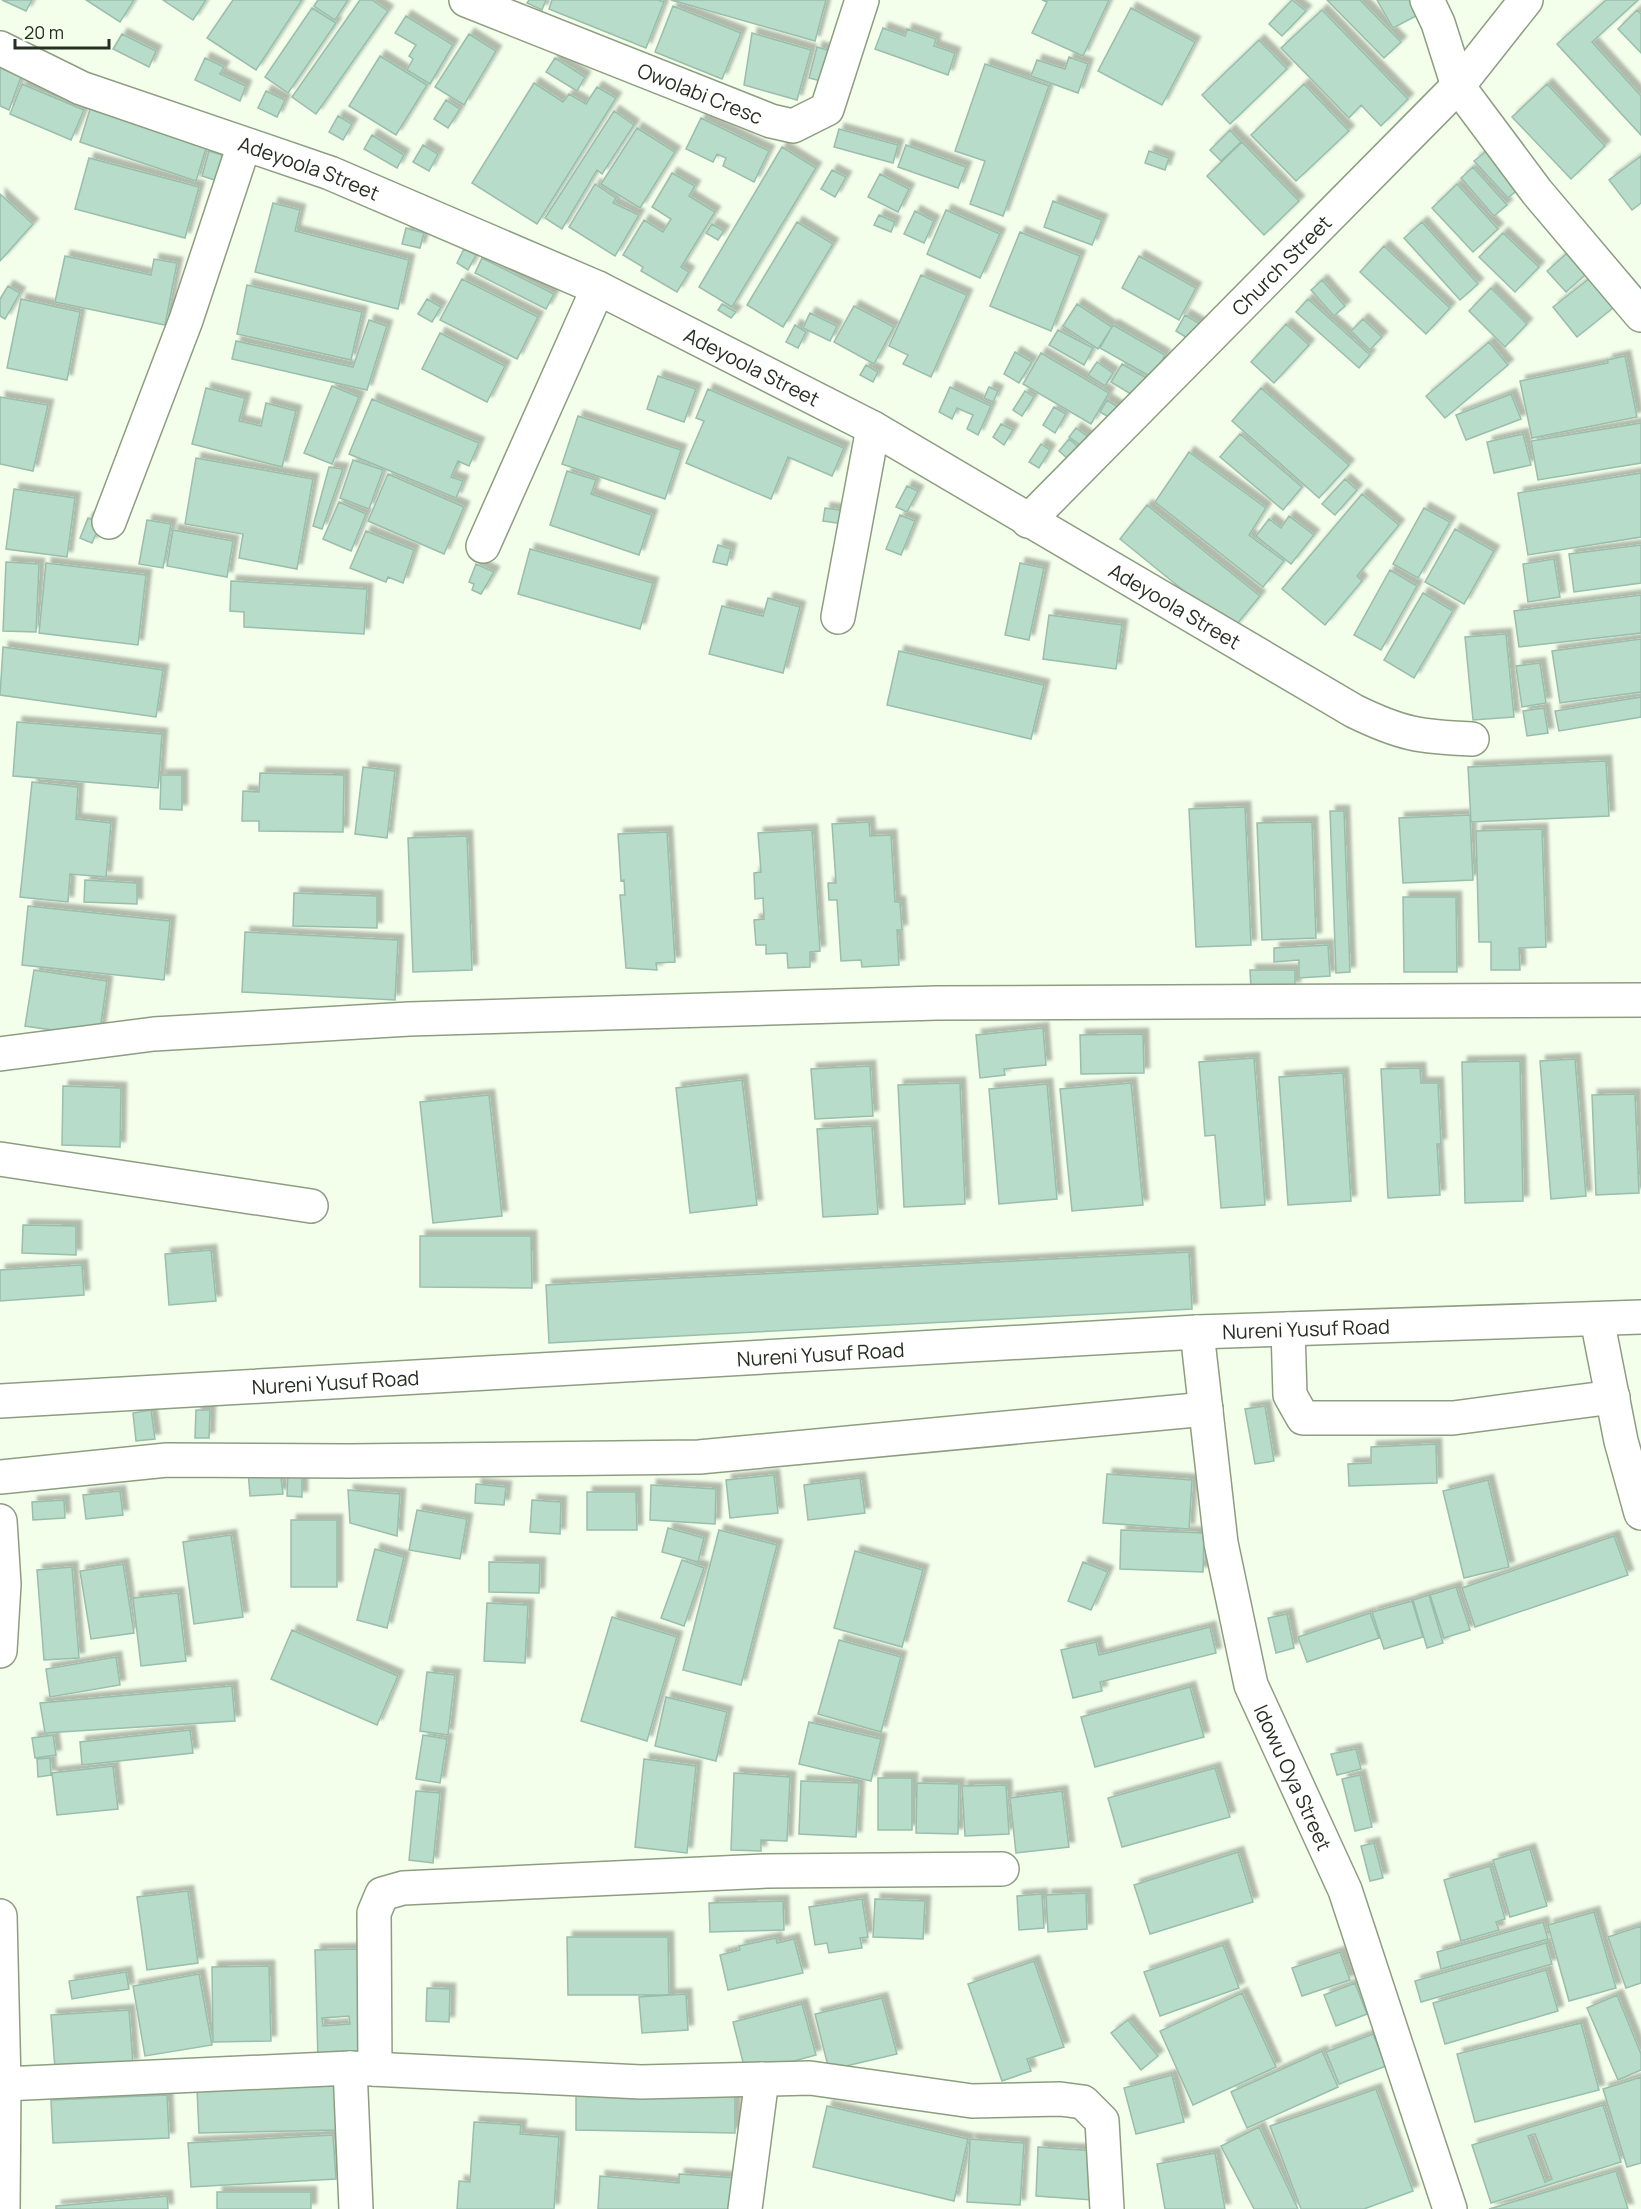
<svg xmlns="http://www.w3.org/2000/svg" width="1641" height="2209" font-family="Manrope,sans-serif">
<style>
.building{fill:#b7dcc9;stroke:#99beac;stroke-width:1.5;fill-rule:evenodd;filter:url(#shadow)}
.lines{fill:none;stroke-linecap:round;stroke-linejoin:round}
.minor-casing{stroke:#8d9e80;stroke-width:36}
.minor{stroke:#fff;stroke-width:33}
.labels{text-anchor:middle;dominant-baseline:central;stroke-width:4.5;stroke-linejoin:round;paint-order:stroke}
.street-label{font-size:20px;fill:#272e22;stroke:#f3feeb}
</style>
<defs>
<filter id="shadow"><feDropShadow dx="5.5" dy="-5.5" stdDeviation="1.5" flood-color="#0004"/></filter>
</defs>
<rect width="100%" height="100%" fill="#f3feeb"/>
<!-- building -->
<path class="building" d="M2 0H32L26 11Z
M86 0H134L120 22Z
M163 0H206L193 20Z
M233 0H302L256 70 207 38Z
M318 0H348L335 20 314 6Z
M360 0H372L388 11 316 114 292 97Z
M529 0H546L542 10 527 3Z
M552 0H658L664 2 646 48 549 9Z
M671 0H826L815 41Z
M1042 0H1109L1083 56 1032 33 1047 2Z
M1292 0 1306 11 1282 36 1269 24Z
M1327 0H1360L1401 42 1384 58Z
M1377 0H1410L1418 15 1393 28Z
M1606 0H1638L1592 42 1641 96V135L1557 44Z
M673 6 741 33 722 79 655 52Z
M312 8 336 23 288 93 265 77Z
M1131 8 1195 42 1162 105 1098 71Z
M1322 10 1408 99 1381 126 1361 105 1349 118 1281 48Z
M1637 10 1641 14V53L1618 29Z
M406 16 453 45 430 84 407 70 413 59 409 56 416 45 395 33Z
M883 28 905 36 907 29 936 39 934 46 955 53 948 75 875 49Z
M752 33 811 50 797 100 744 85Z
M122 34 156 51 149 67 113 49Z
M469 34 496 51 464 105 435 87Z
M1259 40 1287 69 1230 124 1202 95Z
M817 47 834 52 825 82 809 78Z
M380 56 427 85 396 135 349 106Z
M1069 57 1088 64 1078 93 1031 76 1037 60 1065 69Z
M205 58 224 67 220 74 246 86 240 101 195 80Z
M555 58 585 77 577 91 546 72Z
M985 64 1049 86 1003 216 970 204 985 161 955 151Z
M0 68 21 77 9 110 0 106Z
M534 83 563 102 569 94 586 104 597 87 616 98 537 224 472 183Z
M22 84 84 110 71 140 10 114Z
M1304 84 1349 131 1296 181 1251 135Z
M1547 84 1605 146 1571 179 1512 117Z
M266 91 285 100 277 117 258 108Z
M446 100 460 109 448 128 434 119Z
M91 106 207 145 196 181 80 142Z
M614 111 634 125 602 174 597 170 562 229 545 218Z
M338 116 352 124 343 140 329 132Z
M701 118 769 151 754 182 723 166 726 158 717 154 713 162 686 149Z
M637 128 675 152 640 208 601 184Z
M839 129 898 145 893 163 834 147Z
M1230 130 1241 142 1221 161 1210 150Z
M372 135 404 155 397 168 364 149Z
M1242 142 1299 201 1264 235 1207 176Z
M423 145 438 154 429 171 413 162Z
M906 145 966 167 958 188 898 167Z
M782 147 816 168 732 307 699 287Z
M1490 148 1523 185 1508 198 1474 161Z
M209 151 225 156 218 181 202 176Z
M1149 151 1169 158 1165 170 1145 163Z
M1641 156V203L1632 210 1609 180Z
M89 158 199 187 185 238 75 209Z
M1473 167 1507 205 1494 216 1461 178Z
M832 170 846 177 835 197 821 189Z
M672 173 695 186 689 196 715 212 681 267 689 272 677 292 641 271 643 267 623 255 644 220 663 232 671 219 652 207Z
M880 174 909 189 898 212 868 197Z
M595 184 616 198 613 203 639 215 615 256 569 227Z
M1457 184 1498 229 1473 252 1432 208Z
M0 194 33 224 0 261Z
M1053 201 1102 220 1092 245 1044 227Z
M273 203 300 210 295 231 409 260 398 309 255 272Z
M946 210 1000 234 980 278 927 254Z
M915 211 934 221 924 243 904 234Z
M879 215 895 222 891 232 874 225Z
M797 222 833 244 783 327 747 305Z
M1422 222 1478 284 1460 300 1404 238Z
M712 224 724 231 718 240 706 233Z
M406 228 424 233 420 248 402 244Z
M1020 232 1080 256 1051 331 990 306Z
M1503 233 1539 267 1515 292 1479 257Z
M1384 246 1450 308 1426 334 1360 272Z
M1575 246 1594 267 1566 292 1547 271Z
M464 249 476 255 468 270 457 263Z
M65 256 151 275 154 259 177 263 165 325 55 302Z
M1139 256 1196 288 1179 320 1122 288Z
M482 258 554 294 546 309 475 273Z
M921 275 967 295 931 377 903 364 908 355 889 346Z
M1590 278 1613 308 1577 337 1553 307Z
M462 279 538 317 517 359 440 320Z
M1322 280 1345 306 1334 316 1311 290Z
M247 285 362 312 351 360 237 334Z
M8 286 20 293 5 319 0 316V299Z
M1491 288 1527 324 1505 347 1469 311Z
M21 299 80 312 67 380 7 368Z
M427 299 441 307 432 322 418 314Z
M1308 299 1370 355 1359 368 1296 312Z
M722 304 736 312 731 318 718 310Z
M1077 304 1112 327 1098 349 1063 326Z
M854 306 894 327 874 364 834 342Z
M810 313 837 326 830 341 803 328Z
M1185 315 1202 325 1192 341 1176 331Z
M1363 319 1382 337 1370 350 1351 331Z
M369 320 387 326 367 390 232 359 236 341 353 367Z
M1286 324 1309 345 1274 383 1251 362Z
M795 325 806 332 798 348 786 342Z
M1113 325 1165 355 1153 378 1100 348Z
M1058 330 1093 348 1084 365 1049 345Z
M440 333 505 366 487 402 422 369Z
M1489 342 1508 365 1445 418 1426 396Z
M1015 352 1032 362 1019 383 1004 374Z
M1041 353 1109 393 1091 424 1023 384Z
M1625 356 1637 417 1532 438 1520 381 1608 363 1607 360Z
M1097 362 1113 373 1105 386 1088 375Z
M1122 364 1150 380 1139 399 1111 382Z
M866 365 878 372 873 382 860 375Z
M658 376 696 389 684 422 647 409Z
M332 386 359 397 332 464 304 453Z
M950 387 991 406 978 435 967 429 973 415 957 408 952 419 939 412Z
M989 387 998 391 993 402 984 398Z
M206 388 245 398 239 421 261 426 266 403 296 411 282 467 192 444Z
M1261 388 1349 465 1319 498 1232 421Z
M708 389 844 448 832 476 788 457 771 499 686 463 704 421 696 418Z
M1025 391 1034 397 1022 416 1013 410Z
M1511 394 1521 419 1466 440 1456 415Z
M0 397 48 405 33 471 0 464Z
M372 399 479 443 469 466 458 461 451 477 463 481 456 498 349 454Z
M1107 400 1126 412 1119 423 1100 412Z
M1054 407 1066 414 1055 433 1043 425Z
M578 416 681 450 665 499 562 464Z
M1641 423V463L1538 480 1531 441Z
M1001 424 1013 430 1004 445 993 437Z
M1076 428 1095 442 1089 451 1069 437Z
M1240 434 1302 487 1283 510 1220 457Z
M1523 434 1531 465 1494 473 1487 442Z
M1069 439 1087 454 1076 466 1059 451Z
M1041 444 1050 450 1039 468 1029 462Z
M1189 452 1266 508 1249 535 1284 561 1263 587 1155 502Z
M196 458 313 479 297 569 239 558 243 534 185 524Z
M353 460 383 470 369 509 340 498Z
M329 467 343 469 322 529 313 526Z
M567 471 596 480 591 494 652 515 639 555 550 525Z
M1641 473V537L1528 555 1518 493Z
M388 474 464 507 444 554 368 521Z
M1345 479 1357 490 1335 515 1322 504Z
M907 486 918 491 907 512 896 507Z
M14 489 75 498 67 557 6 549Z
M1362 494 1399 525 1357 576 1362 581 1325 625 1282 589Z
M339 502 366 514 351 551 323 539Z
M1147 505 1260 596 1232 630 1120 539Z
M825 508 846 511 844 524 823 521Z
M1424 508 1450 522 1418 578 1393 564Z
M900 515 915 521 901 555 886 549Z
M1289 516 1314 535 1291 564 1256 536 1269 519 1281 528Z
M88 518 101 523 92 543 80 538Z
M147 520 171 524 163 568 139 564Z
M1455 529 1494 551 1464 604 1425 582Z
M173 530 233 541 227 577 167 566Z
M366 531 414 550 403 583 388 577 386 582 350 568Z
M718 545 731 549 727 565 713 562Z
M1641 545V583L1574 592 1569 554Z
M530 549 653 583 640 629 518 594Z
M1554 559 1560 597 1528 602 1523 564Z
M6 562 39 564 36 632 3 631Z
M46 563 146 575 138 645 39 633Z
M1020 563 1044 568 1029 640 1005 635Z
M476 564 494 572 481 594 472 590 474 584 469 582Z
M1390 570 1417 586 1381 650 1354 635Z
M231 581 367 589 364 634 244 627V612L230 611Z
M1423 593 1453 611 1414 678 1384 660Z
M1641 595V633L1519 647 1514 611Z
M768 598 800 607 783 673 709 654 722 606 763 616Z
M1049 615 1122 625 1116 669 1043 659Z
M1506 634 1514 717 1473 720 1465 637Z
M1641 639V692L1560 703 1552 651Z
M3 647 163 670 156 717 0 695Z
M899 651 1044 685 1031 739 887 705Z
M1540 663 1546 703 1522 707 1516 666Z
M1641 697V717L1559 731 1555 711Z
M1544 708 1548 733 1527 736 1523 711Z
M17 722 162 734 158 788 13 776Z
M1606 761 1609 816 1471 822 1468 767Z
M363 767 395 771 387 838 355 834Z
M260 773 344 775 343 832 259 831V821H242L243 791 259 792Z
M161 775H182V810L160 809Z
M32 782 78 787 76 819 111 823 106 877 70 874 68 902 20 897Z
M1245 807 1251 945 1196 947 1189 809Z
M1330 811H1344L1350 972 1336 973Z
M1470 815 1473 880 1403 883 1399 818Z
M869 822 870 836 891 835 895 902H900L902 930H897L899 965 862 967 861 960 841 961 837 900H829L828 883H836L832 824Z
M1312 822 1316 938 1262 940 1257 823Z
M1542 829 1546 947 1519 948 1520 970H1491V942H1479L1476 831Z
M812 830 820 951 810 952V967L788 968 787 953 766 954V945H756L754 920 764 919 763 898 755 899 754 873 761 872 758 833Z
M667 832 675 962 656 963 657 970 626 968 620 895H625L624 880 621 881 618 834Z
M467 836 472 970 413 972 408 838Z
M85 880 137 883V904L84 902Z
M294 893 377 896V928L293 926Z
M1403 897H1456L1457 972H1404Z
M28 906 170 921 164 980 22 965Z
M245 932 398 940 395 1000 242 992Z
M1328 945 1330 976 1299 978V960L1274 962V948Z
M34 970 107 981 99 1037 25 1026Z
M1250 970H1295V987L1251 988Z
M1043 1028 1046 1065 1004 1069 1005 1075 980 1078 976 1035Z
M1143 1034 1144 1073 1081 1074 1080 1035Z
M1254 1058 1265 1205 1221 1208 1215 1135 1205 1136 1199 1062Z
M1575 1059 1586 1196 1551 1199 1540 1061Z
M1520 1061 1523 1201 1465 1203 1462 1062Z
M870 1066 873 1116 815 1119 811 1069Z
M1420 1068 1421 1083H1438L1441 1144H1437L1440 1195 1388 1198 1381 1069Z
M1343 1073 1351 1201 1288 1205 1279 1077Z
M742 1080 757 1205 690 1213 676 1088Z
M960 1083 965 1204 904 1207 898 1085Z
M1131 1083 1143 1205 1072 1211 1060 1089Z
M1047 1084 1057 1199 999 1204 989 1089Z
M63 1086 121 1088 120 1147 62 1145Z
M1635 1094 1639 1193 1596 1195 1592 1095Z
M489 1095 502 1216 433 1223 420 1102Z
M872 1126 878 1214 823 1217 817 1129Z
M23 1225 76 1226V1255L22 1253Z
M420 1236H531L532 1288 420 1287Z
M211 1250 216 1301 169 1305 165 1254Z
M1189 1252 1192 1309 549 1343 546 1285Z
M82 1265 84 1295 0 1301V1270Z
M1265 1406 1274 1461 1255 1464 1245 1409Z
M151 1410 155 1439 136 1441 133 1413Z
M196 1410H210L209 1438H195Z
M1436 1444 1437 1483 1349 1486 1348 1464 1371 1463V1447Z
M280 1469 283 1494 250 1496 248 1471Z
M288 1469H302V1497L287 1496Z
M1107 1474 1192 1480 1189 1529 1103 1523Z
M774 1475 778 1513 730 1518 726 1480Z
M860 1478 865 1513 808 1520 804 1485Z
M1488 1480 1509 1567 1464 1578 1443 1491Z
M476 1484 506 1487 504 1505 475 1503Z
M651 1485 716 1489 715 1524 650 1520Z
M348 1490 400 1494 397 1536 350 1523Z
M120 1491 123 1515 86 1519 83 1495Z
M587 1492H636L637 1530H587Z
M64 1500 65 1518 33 1520 32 1502Z
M532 1500 561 1502 560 1534 530 1532Z
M417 1510 467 1519 460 1559 409 1550Z
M291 1520H337V1587H291Z
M668 1528 704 1538 698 1562 662 1552Z
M719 1530 777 1545 741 1685 683 1670Z
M1121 1530 1204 1533 1203 1572 1120 1569Z
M231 1535 243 1617 194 1624 183 1542Z
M1614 1536 1628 1575 1475 1627 1462 1588Z
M375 1549 404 1557 387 1628 357 1620Z
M855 1551 923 1570 902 1647 834 1628Z
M682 1560 704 1568 684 1626 661 1618Z
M489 1562 540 1563 539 1593 489 1592Z
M1083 1562 1108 1572 1091 1610 1068 1601Z
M123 1564 134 1633 91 1639 80 1571Z
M72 1567 79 1658 44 1660 37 1570Z
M1456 1587 1470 1630 1444 1638 1430 1595Z
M178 1593 186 1661 141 1666 133 1598Z
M1429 1595 1443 1643 1427 1648 1413 1600Z
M1412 1601 1423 1637 1384 1649 1372 1612Z
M487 1603 528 1605 525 1663 484 1661Z
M1370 1613 1379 1638 1307 1662 1298 1637Z
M1287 1614 1294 1648 1276 1653 1268 1618Z
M612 1617 677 1637 647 1741 581 1721Z
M1210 1627 1216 1653 1100 1682 1102 1691 1073 1698 1061 1650 1096 1642 1099 1655Z
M292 1630 398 1676 377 1725 271 1679Z
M839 1640 901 1657 881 1732 818 1714Z
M116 1657 120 1685 50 1697 46 1669Z
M427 1672 455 1675 448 1735 420 1731Z
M232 1686 235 1721 45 1733 40 1703Z
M1190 1687 1204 1737 1095 1767 1081 1717Z
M666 1697 727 1712 716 1761 655 1746Z
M809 1722 881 1739 871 1781 799 1764Z
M190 1730 193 1753 82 1765 80 1742Z
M53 1735 56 1755 35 1758 32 1738Z
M423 1735 447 1739 440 1783 416 1779Z
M1356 1749 1361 1769 1337 1775 1331 1754Z
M50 1758 51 1775 38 1777 37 1759Z
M644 1759 696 1766 687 1853 635 1847Z
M113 1766 118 1809 57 1815 52 1773Z
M1215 1768 1230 1817 1122 1847 1108 1798Z
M734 1773 790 1777 787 1841 761 1840V1851L731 1850Z
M1360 1775 1372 1827 1355 1831 1342 1779Z
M878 1778H912V1830H878Z
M801 1781 859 1783 856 1837 799 1834Z
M917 1783 959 1784 958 1834 916 1833Z
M1006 1785 1009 1834 965 1836 962 1786Z
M416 1791 440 1793 433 1863 409 1860Z
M1062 1791 1069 1847 1016 1853 1010 1798Z
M1374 1843 1383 1878 1370 1881 1361 1846Z
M1530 1849 1547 1906 1510 1917 1493 1860Z
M1238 1852 1253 1902 1150 1934 1134 1885Z
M1490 1866 1505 1919 1496 1922 1499 1930 1461 1941 1444 1880Z
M188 1891 198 1963 147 1970 137 1897Z
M1086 1893 1087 1929 1048 1932 1046 1895Z
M1042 1894 1044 1928 1019 1930 1017 1896Z
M862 1899 868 1937 860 1938 862 1948 829 1953 827 1943 815 1945 809 1907Z
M875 1899 925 1901 923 1939 873 1937Z
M783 1901 784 1930 710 1932 709 1903Z
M1594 1912 1616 1988 1569 2001 1548 1925Z
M1543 1922 1548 1939 1441 1969 1437 1952Z
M1641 1926V1983L1626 1988 1608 1937Z
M567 1937H668L669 1995H568Z
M776 1938 777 1943 794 1939 803 1973 728 1990 720 1955 740 1950 739 1946Z
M1546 1943 1552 1964 1421 2002 1415 1981Z
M1223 1945 1239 1988 1160 2016 1144 1972Z
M358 1949 361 2058 318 2060 315 1950ZM349 2016 350 2024 323 2026 322 2018Z
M1340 1952 1350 1980 1302 1996 1292 1968Z
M1034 1961 1064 2047 1027 2059 1031 2071 1002 2081 968 1984Z
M269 1966 271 2041 213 2042 212 1967Z
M1546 1970 1558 2011 1445 2044 1433 2003Z
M126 1972 129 1989 72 1999 69 1981Z
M199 1974 212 2045 145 2056 133 1986Z
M1355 1983 1367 2014 1336 2026 1324 1995Z
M427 1988 450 1989 449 2022 426 2021Z
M1242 1993 1276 2067 1193 2105 1160 2031Z
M686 1994 688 2030 642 2033 639 1997Z
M1617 1995 1641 2054V2070L1618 2080 1587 2008Z
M882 1998 897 2054 829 2070 815 2014Z
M802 2004 816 2055 746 2074 733 2022Z
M129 2010 133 2064 55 2069 51 2015Z
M1128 2020 1158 2056 1141 2070 1111 2033Z
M1581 2023 1599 2090 1475 2122 1457 2054Z
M1373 2034 1386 2066 1339 2084 1326 2052Z
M1322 2051 1338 2087 1247 2128 1231 2092Z
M1172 2075 1184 2122 1136 2134 1124 2088Z
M1641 2077V2163L1627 2167 1603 2089Z
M335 2086 337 2130 199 2133 197 2089Z
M1376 2089 1413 2191 1364 2209H1301L1270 2126Z
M576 2093 735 2095V2133L576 2130Z
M167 2095 169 2138 53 2143 51 2100Z
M1603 2105 1621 2162 1491 2203 1472 2145ZM1535 2134 1552 2179 1545 2182 1528 2136Z
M827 2106 968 2139 954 2201 813 2167Z
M474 2122 521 2125 520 2134 559 2137 554 2209H457L459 2181 470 2182Z
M1259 2127 1298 2209H1254L1221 2146Z
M333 2135 336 2179 191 2187 188 2143Z
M970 2139 1024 2143 1020 2205 967 2202Z
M1038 2147 1095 2151 1093 2200 1036 2196Z
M1215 2153 1225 2209H1165L1157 2164Z
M1616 2171 1628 2209H1489Z
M679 2174 738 2178 735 2209H598L600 2176 679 2183Z
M217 2192H311V2209H217Z
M167 2196 168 2209H56V2206Z"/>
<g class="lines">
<defs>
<g id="minor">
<path id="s1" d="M466 0 771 121 793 126 827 109 862 0"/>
<path d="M1427 0 1438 23 1458 86 1537 192 1641 315"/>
<path id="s2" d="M0 48 81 88 330 173 598 288 873 428 1354 711C1401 734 1420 737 1472 739"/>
<path id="s3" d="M1028 521 1458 86 1526 0"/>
<path d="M109 522 186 320 244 145"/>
<path d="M483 546 598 288"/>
<path d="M838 617 873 428"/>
<path d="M0 1054 154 1034 409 1019 937 1003 1641 1000"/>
<path d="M0 1159 311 1206"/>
<path d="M1597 1319 1621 1441 1641 1513"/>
<path d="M1288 1329 1290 1395 1303 1418H1453L1613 1397"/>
<path id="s4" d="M1197 1332 1221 1543 1251 1685 1345 1890 1450 2209"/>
<path id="s5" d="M0 1401 1197 1332 1641 1317"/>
<path d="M0 1477 167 1460 349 1461 699 1457 1206 1409"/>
<path d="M0 1521 4 1584 0 1651"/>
<path d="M0 1916 4 2084 3 2209"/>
<path d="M350 2068 356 2209"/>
<path d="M375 2069 374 1913 382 1894 403 1888 767 1871 1002 1869"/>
<path d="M4 2084 350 2068 641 2082 810 2078 972 2101 1060 2099 1083 2102 1102 2121 1107 2209"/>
<path d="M745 2209 762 2079"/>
</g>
</defs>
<!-- minor casing -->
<use href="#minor" class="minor-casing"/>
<!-- minor -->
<use href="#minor" class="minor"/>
</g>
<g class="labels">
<!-- street labels -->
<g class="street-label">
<text stroke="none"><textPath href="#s1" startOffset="252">Owolabi Cresc</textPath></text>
<text stroke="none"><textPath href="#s2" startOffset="332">Adeyoola Street</textPath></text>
<text stroke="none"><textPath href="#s3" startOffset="360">Church Street</textPath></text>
<text stroke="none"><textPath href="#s2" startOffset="818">Adeyoola Street</textPath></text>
<text stroke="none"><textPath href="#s2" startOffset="1304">Adeyoola Street</textPath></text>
<text stroke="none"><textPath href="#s5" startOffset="1308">Nureni Yusuf Road</textPath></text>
<text stroke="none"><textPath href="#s5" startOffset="822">Nureni Yusuf Road</textPath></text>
<text stroke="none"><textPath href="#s5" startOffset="336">Nureni Yusuf Road</textPath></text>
<text stroke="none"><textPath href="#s4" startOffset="459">Idowu Oya Street</textPath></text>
</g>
</g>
<!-- scale -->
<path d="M15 39v9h94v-9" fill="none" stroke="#272e22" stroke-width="3"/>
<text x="24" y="39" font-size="18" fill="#272e22" stroke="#f3feeb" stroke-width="4.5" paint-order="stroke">20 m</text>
</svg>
